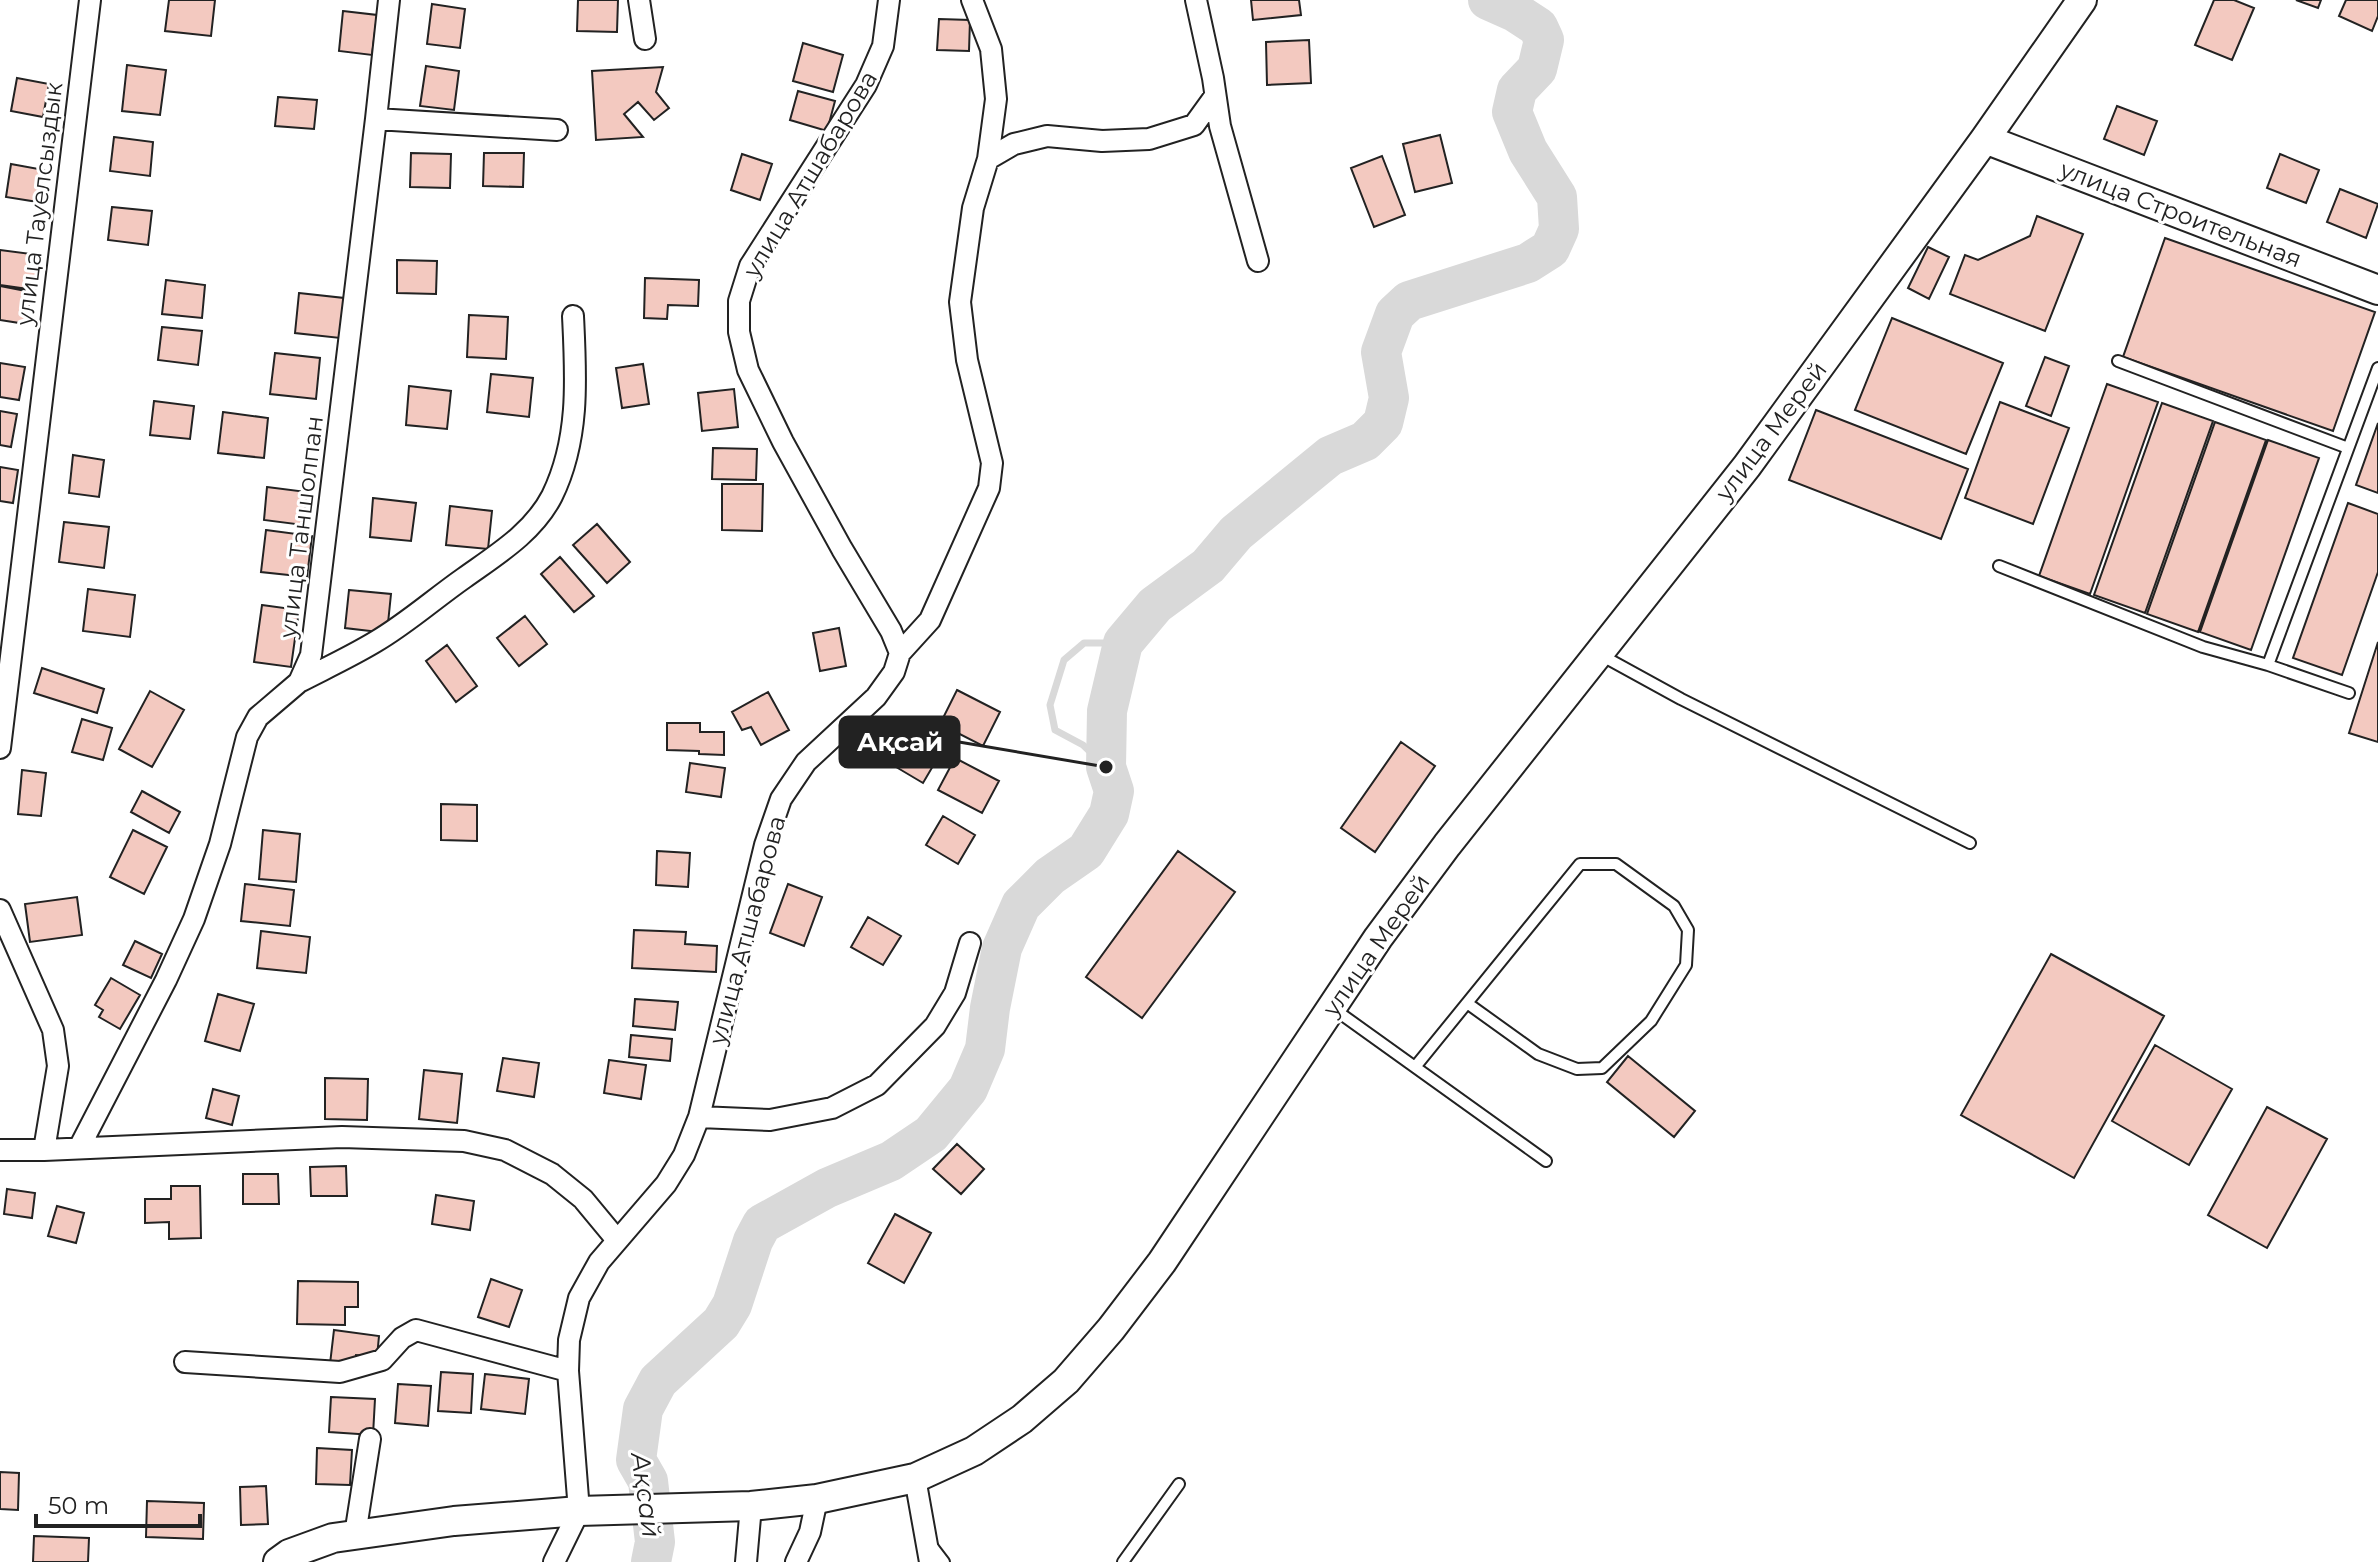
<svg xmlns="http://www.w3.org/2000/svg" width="2378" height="1562" font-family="Montserrat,sans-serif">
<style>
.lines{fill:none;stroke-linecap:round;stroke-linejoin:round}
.stream{stroke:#d9d9d9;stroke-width:7}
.river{stroke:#d9d9d9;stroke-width:40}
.building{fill:#f3c9c0;stroke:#222;stroke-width:2}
.service-casing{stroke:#222;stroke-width:14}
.minor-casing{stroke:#222;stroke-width:24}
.secondary-casing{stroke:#222;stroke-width:32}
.service{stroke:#fff;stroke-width:10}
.minor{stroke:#fff;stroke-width:20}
.secondary{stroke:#fff;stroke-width:28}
.labels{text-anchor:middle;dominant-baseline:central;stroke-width:6;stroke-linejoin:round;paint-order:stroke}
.street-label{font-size:24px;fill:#222;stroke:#fff}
.water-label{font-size:26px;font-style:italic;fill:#222;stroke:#fff}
.leader{fill:none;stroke:#222;stroke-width:3}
.callout-dot{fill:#222;stroke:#fff;stroke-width:3}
.callout{fill:#222;stroke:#222;stroke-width:3}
.callout-label{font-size:26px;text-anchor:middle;font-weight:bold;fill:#fff}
</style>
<rect width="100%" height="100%" fill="#fff"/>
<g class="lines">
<!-- stream -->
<path class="stream" d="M1106 767 1083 745 1055 730 1050 705 1064 660 1084 643H1123"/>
<!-- river -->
<path class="river" d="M651 1562 655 1542 648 1481 636 1460 643 1409 658 1381 721 1323 732 1305 753 1241 762 1224 827 1188 891 1161 931 1134 968 1089 985 1049 990 1008 1002 948 1021 905 1050 876 1086 851 1109 814 1114 791 1106 767 1107 711 1123 643 1155 605 1208 566 1236 533 1330 456 1365 441 1383 423 1389 398 1381 352 1395 314 1409 301 1528 263 1550 249 1559 229 1557 197 1528 151 1512 112 1517 90 1537 69 1544 40 1538 27 1515 12 1488 0"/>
</g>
<!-- building -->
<path class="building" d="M169 0H215L211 36 165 31Z
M578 0H618L617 32 577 31Z
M1251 0H1299L1301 15 1253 20Z
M2214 0H2234L2254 8 2232 60 2195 45Z
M2296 0H2321L2318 8Z
M2346 0H2378V16L2372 31 2339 16Z
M432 4 465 9 460 48 427 44Z
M343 11 377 15 372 55 339 51Z
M939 19 970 20 969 51 937 50Z
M1309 40 1311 83 1267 85 1266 42Z
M803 43 843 55 833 92 793 81Z
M127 65 166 70 160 115 122 111Z
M426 66 459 71 454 110 420 106Z
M663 67 656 92 669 108 654 120 638 102 624 114 643 137 596 140 592 71Z
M17 78 49 84 43 117 11 111Z
M798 91 835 101 827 131 790 120Z
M278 97 317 100 314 129 275 126Z
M2117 106 2157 121 2144 155 2104 139Z
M1440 135 1452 183 1415 192 1403 144Z
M114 137 153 142 150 176 110 171Z
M411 153 451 154 450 188 410 187Z
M484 153H524L523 187 483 186Z
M742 154 772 164 760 200 731 190Z
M2280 154 2319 170 2306 203 2267 188Z
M1382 156 1405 215 1374 227 1351 168Z
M11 164 44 170 38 202 6 197Z
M2340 189 2378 204 2366 238 2327 222Z
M112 207 152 211 148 245 108 240Z
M2037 216 2083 234 2045 331 1950 294 1965 255 1978 260 2030 236Z
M2165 238 2375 312 2333 431 2123 357Z
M1928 247 1949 257 1929 299 1908 288Z
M0 250 39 255 35 290 0 285Z
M397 260 437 261 436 294 397 293Z
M645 278 699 280 698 306 668 305 667 319 644 318Z
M166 280 205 285 202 318 162 314Z
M0 286 31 292 26 324 0 320Z
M299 293 344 298 340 338 295 333Z
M469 315 508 317 506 359 467 357Z
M1892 318 2003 363 1966 454 1855 410Z
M162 327 202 331 198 365 158 360Z
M275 353 320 358 316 399 270 394Z
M2045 357 2069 366 2051 416 2026 406Z
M0 363 25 367 19 400 0 397Z
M643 364 649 404 622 408 616 368Z
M491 374 533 378 529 417 487 412Z
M2107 384 2158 402 2090 594 2039 576Z
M409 386 451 391 447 429 406 425Z
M734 389 738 427 702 431 698 393Z
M154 401 194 406 190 439 150 435Z
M2000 402 2069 428 2033 524 1965 498Z
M2162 403 2213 421 2145 613 2094 595Z
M1816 410 1968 469 1941 539 1789 480Z
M0 411 17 414 11 447 0 445Z
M223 412 268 418 264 458 218 453Z
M2215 422 2266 440 2198 632 2147 614Z
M2378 423V493L2356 485Z
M2268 440 2319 458 2251 650 2200 632Z
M713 448 757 449 756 480 712 479Z
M73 455 104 460 99 497 69 493Z
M0 467 18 470 13 503 0 501Z
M722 484H763L762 531 722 530Z
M267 487 307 492 303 525 264 520Z
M373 498 416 503 411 541 370 537Z
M2348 503 2378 514V572L2342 675 2293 658Z
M450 506 492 511 488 549 446 545Z
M64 522 109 527 104 568 59 562Z
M597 524 630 562 607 583 573 545Z
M266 530 312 536 307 577 261 572Z
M560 557 594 596 574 612 541 574Z
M88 589 135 595 130 637 83 631Z
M349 590 391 594 387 633 345 628Z
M262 605 299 610 291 667 254 662Z
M525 616 547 644 519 666 497 638Z
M839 628 846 666 820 671 813 633Z
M2378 642V742L2349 733Z
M447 645 477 686 456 702 426 661Z
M42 668 104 689 97 713 34 693Z
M957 690 1000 712 983 746 940 724Z
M150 691 184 710 152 767 119 749Z
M768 692 789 730 761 745 751 727 742 730 732 712Z
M82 719 112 728 103 760 72 752Z
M667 723H700V732H724V755L699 754V751L667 750Z
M908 735 940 754 923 783 891 764Z
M1401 742 1435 766 1375 852 1341 828Z
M955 758 999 781 982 813 938 790Z
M690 763 725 768 721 797 686 792Z
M22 770 46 773 41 816 18 814Z
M142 791 180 812 169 833 131 812Z
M441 804 477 805V841L441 840Z
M943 816 975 835 958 864 926 845Z
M133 830 167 847 144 894 110 877Z
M263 830 300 834 296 882 259 879Z
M657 851 690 853 688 887 656 885Z
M1178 851 1235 892 1142 1018 1086 977Z
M245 884 294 890 290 926 241 921Z
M788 884 822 897 804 946 770 933Z
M77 897 82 935 30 942 25 904Z
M868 917 901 936 883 965 851 947Z
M634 930 686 932 685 944 717 946 716 972 632 968Z
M261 931 310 937 306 973 257 968Z
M135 941 162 954 151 978 123 965Z
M2051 954 2164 1016 2074 1178 1961 1115Z
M111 978 140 995 120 1029 99 1017 103 1010 95 1005Z
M218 994 254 1004 240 1051 205 1041Z
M635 999 678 1002 675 1030 633 1026Z
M631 1035 672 1039 670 1061 629 1057Z
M2155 1045 2232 1089 2189 1165 2112 1121Z
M1628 1056 1695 1111 1674 1137 1607 1082Z
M503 1058 539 1063 534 1097 497 1091Z
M609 1060 646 1065 641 1099 604 1093Z
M424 1070 462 1074 457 1123 419 1119Z
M325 1078 368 1079 367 1120 325 1119Z
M213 1089 239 1096 232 1125 206 1118Z
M2267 1107 2327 1139 2267 1248 2208 1215Z
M957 1144 984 1169 961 1194 933 1169Z
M346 1166 347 1196H311L310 1167Z
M243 1174H278L279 1204H243Z
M171 1186H200L201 1238 169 1239V1222L145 1223V1199H171Z
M7 1189 35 1193 32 1218 4 1214Z
M436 1195 474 1201 470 1230 432 1224Z
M57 1206 84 1213 76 1243 48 1236Z
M895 1214 931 1233 904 1283 868 1263Z
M491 1279 522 1290 509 1327 478 1317Z
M298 1281 358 1282V1307H345V1325L297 1324Z
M334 1330 379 1336 377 1357 356 1355 354 1367 330 1364Z
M441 1372 473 1374 471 1413 438 1411Z
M485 1374 529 1379 525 1414 481 1409Z
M398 1384 431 1386 428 1426 395 1423Z
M331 1397 375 1399 373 1435 329 1432Z
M317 1448 352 1450 350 1485 316 1484Z
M0 1472 19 1473 18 1510 0 1509Z
M266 1486 268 1524 241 1525 240 1487Z
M147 1501 204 1503 203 1539 146 1537Z
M34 1536 89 1538 88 1562H33Z"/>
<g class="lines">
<defs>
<path id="service" d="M2118 361 2348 448
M1999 566 2203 647 2268 665 2349 693
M1599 654 1681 699 1970 843
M2268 665 2378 368
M1334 1009 1546 1161
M1415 1067 1580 864H1616L1674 906 1688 930 1686 965 1651 1021 1602 1068 1577 1069 1538 1054 1467 1003
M931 1545 944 1562
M1123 1562 1179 1484"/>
<path id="minor" d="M639 0 645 39
M1196 0 1213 78 1220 126 1258 261
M376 119 557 130
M988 159 1014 144 1047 136 1102 141 1149 139 1194 125 1215 96
M900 653 930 620 989 488 992 463 967 360 960 302 973 208 988 159 996 99 991 49 972 0
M299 682C324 669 350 657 375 642 406 624 434 599 464 578 496 555 533 533 552 496 580 439 576 377 573 316
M0 748 90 0
M0 910 53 1030 58 1066 44 1150
M699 1117 770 1120 832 1108 877 1085 935 1026 955 993 970 943
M79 1148 166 980 194 919 220 844 247 737 258 717 299 682 311 655 376 119 389 0
M0 1150H44L342 1137 464 1141 505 1150 552 1174 583 1199 617 1240
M185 1362 340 1372 382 1360 402 1338 416 1330 568 1371
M915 1478 930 1562
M355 1535 370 1439
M554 1562 579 1511 568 1371 569 1340 579 1298 599 1262 666 1184 684 1155 699 1117 765 845 781 799 806 762 876 697 894 672 900 653 891 631 842 549 783 442 748 370 739 332V301L750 266 866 85 883 46 889 0
M746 1562 751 1506
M796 1562 810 1532 817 1499"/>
<path id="secondary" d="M1985 139 2378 290
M278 1562 289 1554 333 1538 454 1521 579 1511 751 1506 817 1499 915 1478 974 1451 1022 1419 1066 1381 1111 1329 1162 1262 1378 938 1447 845 1747 466 1985 139 2082 0"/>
</defs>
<!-- service casing -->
<use href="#service" class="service-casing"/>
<!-- minor casing -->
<use href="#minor" class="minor-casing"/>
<!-- secondary casing -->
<use href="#secondary" class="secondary-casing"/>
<!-- service -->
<use href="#service" class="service"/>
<!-- minor -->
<use href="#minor" class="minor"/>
<!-- secondary -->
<use href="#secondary" class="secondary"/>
</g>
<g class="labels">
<!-- street labels -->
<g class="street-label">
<text transform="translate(810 174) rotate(-59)">улица Атшабарова</text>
<text transform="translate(39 204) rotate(-83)">улица Тауелсыздык</text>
<text transform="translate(2181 214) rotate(21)">улица Строительная</text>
<text transform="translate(1771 431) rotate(-53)">улица Мерей</text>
<text transform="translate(301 527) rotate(-83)">улица Таншолпан</text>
<text transform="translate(747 930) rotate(-75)">улица Атшабарова</text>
<text transform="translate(1376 945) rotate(-55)">улица Мерей</text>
</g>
<!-- water labels -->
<g class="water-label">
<text transform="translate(646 1495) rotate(82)">Ақсай</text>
</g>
</g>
<!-- callouts -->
<path class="leader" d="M1106 767L959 742"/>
<circle class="callout-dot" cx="1106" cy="767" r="8"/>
<rect class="callout" x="840" y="717" width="119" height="50" rx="8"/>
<g class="callout-label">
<text x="900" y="751">Ақсай</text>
</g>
<!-- scale -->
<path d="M36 1514v12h164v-12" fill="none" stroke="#222222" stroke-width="4"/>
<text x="48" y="1514" font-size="24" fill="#222222" stroke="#ffffff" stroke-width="6" paint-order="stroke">50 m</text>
</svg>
